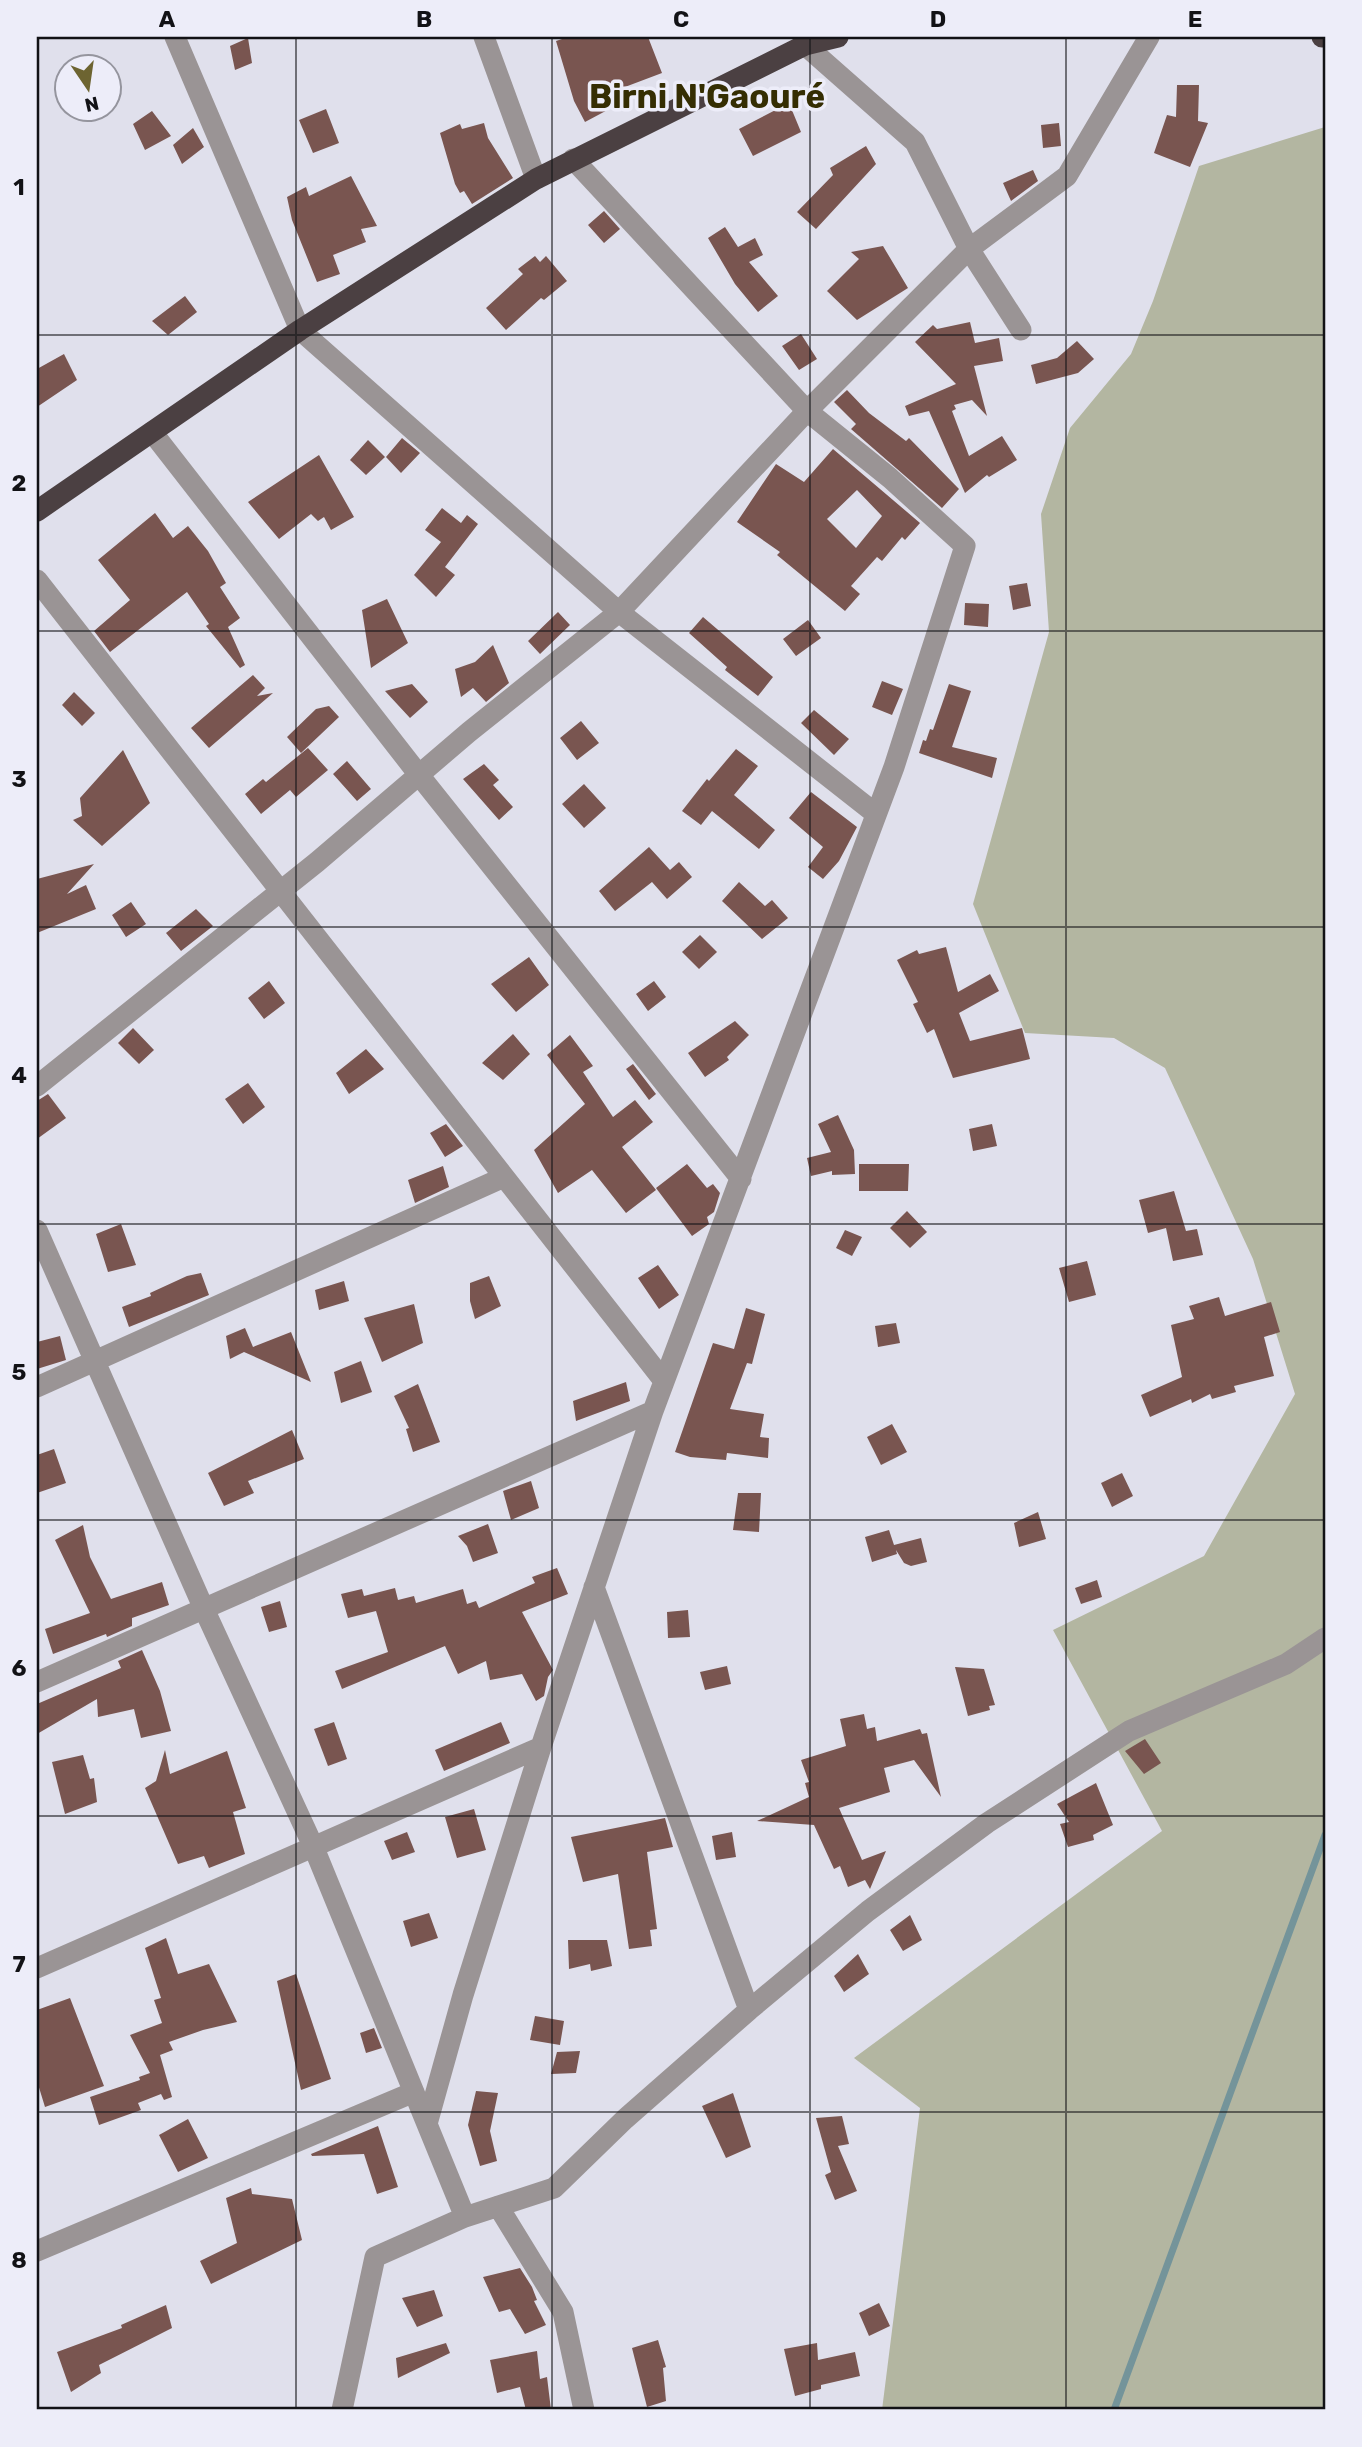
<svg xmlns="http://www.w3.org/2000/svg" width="1362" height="2447" font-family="Rubik,sans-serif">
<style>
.green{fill:#b3b6a1}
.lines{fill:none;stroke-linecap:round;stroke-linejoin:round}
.stream{stroke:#74949a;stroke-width:7}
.building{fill:#795550;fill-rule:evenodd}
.street{stroke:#9a9495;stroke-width:21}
.highway{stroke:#4b4042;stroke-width:21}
.grid{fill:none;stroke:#121216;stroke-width:2;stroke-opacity:0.55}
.labels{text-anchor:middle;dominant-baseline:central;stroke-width:7;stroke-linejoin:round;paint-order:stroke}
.town-label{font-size:33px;font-weight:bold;fill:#352e03;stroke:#ededf9}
.neatline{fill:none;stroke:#121216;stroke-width:2.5}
.grid-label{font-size:23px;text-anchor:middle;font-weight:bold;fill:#121216}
</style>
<rect width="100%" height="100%" fill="#e0e0ec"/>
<!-- green -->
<path class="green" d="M1325 127V2410H882L920 2108 854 2058 1162 1831 1053 1630 1204 1556 1295 1394 1253 1259 1165 1068 1114 1038 1025 1033 973 904 1049 632 1041 514 1070 428 1131 354 1153 301 1199 166Z"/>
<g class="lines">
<!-- stream -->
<path class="stream" d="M1114 2410 1325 1835"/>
</g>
<!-- building -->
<path class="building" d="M568 37H648L662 73 609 93 615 106 585 122 574 101 556 41Z
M248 38 252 63 235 70 230 46Z
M1177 85H1199L1198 121 1208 123 1190 167 1154 153 1167 115 1176 117Z
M789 103 801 132 753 156 739 129Z
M326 109 339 143 313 153 299 120Z
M152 111 171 136 145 150 133 124Z
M484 123 488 138 513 178 472 204 464 191 460 193 455 184 440 133 460 124 462 129Z
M1059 123 1061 146 1043 148 1041 125Z
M193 128 204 147 182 164 173 145Z
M866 146 876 164 816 229 797 212 833 175 830 168Z
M1033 170 1038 181 1011 201 1003 183Z
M351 176 377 226 361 229 366 242 333 255 340 274 317 282 292 220 287 197 306 187 309 196Z
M604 211 620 229 604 243 588 225Z
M725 227 738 247 755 238 763 255 749 262 778 296 758 312 735 284 708 238Z
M883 246 908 288 857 320 827 291 859 259 851 252Z
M535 256 540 262 546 256 567 281 544 300 541 298 506 330 486 308 523 274 518 269Z
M185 296 197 312 168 335 152 321Z
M970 322 975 343 999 338 1003 361 974 366 987 416 972 400 954 405 956 409 952 411 969 456 1002 436 1017 460 989 477 987 475 965 493 929 411 909 416 905 406 956 384 915 342 933 325 937 329Z
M801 334 817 359 799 370 782 346Z
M1077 341 1094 359 1078 373 1036 384 1031 365 1057 358Z
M64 354 77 380 37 407V369Z
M847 390 869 413 906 441 909 438 959 489 942 508 851 429 856 424 834 402Z
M402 438 420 453 401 473 386 457Z
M368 440 385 457 366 475 350 460Z
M833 449 920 523 905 540 902 537 882 561 877 557 851 586 860 594 845 611 777 555 780 552 737 522 776 464 804 482ZM857 490 882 516 856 548 827 519Z
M319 455 354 517 331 530 324 517 318 521 311 514 279 539 248 502Z
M442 508 461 523 467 515 478 524 445 567 455 575 436 597 414 575 441 542 425 530Z
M155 513 173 538 188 526 208 551 226 583 220 587 240 618 228 627 245 665 240 668 206 626 209 624 187 592 110 652 94 631 130 600 98 560Z
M1027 583 1031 606 1013 610 1009 586Z
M387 599 408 643 371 668 362 610Z
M965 603 989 604 988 627 964 625Z
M558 612 570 625 540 654 528 641Z
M703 617 773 677 758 696 725 670 727 667 689 633Z
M808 620 821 638 796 656 783 639Z
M493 645 509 683 486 702 473 688 461 697 455 669 475 662Z
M253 675 265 688 257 696 273 693 209 748 191 728Z
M882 681 903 689 892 715 872 707Z
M412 684 428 702 410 718 385 691Z
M949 684 971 691 952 747 997 758 992 778 919 753 923 740 926 741 930 729 933 730Z
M74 692 95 713 82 726 62 705Z
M329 706 339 717 301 753 287 737 316 709Z
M814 710 849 739 834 755 801 723Z
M581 721 599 743 577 760 560 738Z
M308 748 328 770 296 797 290 790 261 814 245 794 263 779 266 782Z
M736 749 758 766 734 795 775 830 759 849 712 811 701 825 682 811 707 779 709 781Z
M123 750 150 803 102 846 73 820 82 816 80 798Z
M347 761 371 789 357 801 333 774Z
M484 764 499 780 493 785 513 807 499 820 463 779Z
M584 784 606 808 584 828 562 804Z
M811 792 857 827 839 861 823 879 808 867 823 847 789 818Z
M649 847 670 870 679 862 692 877 667 899 652 882 615 911 599 891Z
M94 864 67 894 86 885 96 909 37 933V879Z
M739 882 765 906 772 900 788 918 762 939 722 901Z
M131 902 146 924 126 937 112 915Z
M196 909 213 926 181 951 166 933Z
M700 935 717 952 699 969 682 952Z
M946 947 958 992 990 974 999 991 959 1013 970 1041 1022 1028 1030 1059 953 1078 934 1029 927 1033 913 1004 918 1002 897 960 917 950 919 954Z
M529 957 549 985 516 1012 491 984Z
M269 981 285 1003 264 1019 248 998Z
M654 981 666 997 648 1011 636 994Z
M735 1021 749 1035 727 1057 729 1060 705 1077 688 1053Z
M133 1028 154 1050 139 1064 118 1043Z
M513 1034 530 1054 503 1080 482 1063Z
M570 1035 593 1066 583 1072 613 1117 635 1100 653 1122 622 1147 656 1190 626 1213 592 1170 558 1193 534 1150 585 1104 547 1055Z
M366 1049 384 1069 349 1094 336 1073Z
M633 1064 656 1094 649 1100 626 1069Z
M248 1083 265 1107 243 1124 225 1099Z
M48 1094 66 1118 37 1139V1101Z
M838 1115 854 1150 855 1174 832 1175V1171L811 1176 807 1158 831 1152 818 1124Z
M446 1124 463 1146 445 1157 430 1133Z
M992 1124 997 1146 973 1151 969 1129Z
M687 1164 707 1188 713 1184 720 1193 714 1212 707 1217 709 1224 692 1236 656 1188Z
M859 1164H909L908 1191H859Z
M443 1166 449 1187 415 1203 408 1180Z
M1174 1191 1186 1231 1197 1229 1203 1255 1173 1261 1166 1228 1148 1233 1139 1200Z
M907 1211 927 1232 910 1248 890 1228Z
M121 1224 136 1265 108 1272 96 1234Z
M845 1230 862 1237 852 1256 836 1248Z
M1087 1261 1096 1295 1069 1302 1059 1268Z
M658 1265 679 1295 659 1309 638 1278Z
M201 1273 209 1295 129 1327 122 1307 151 1296 150 1293 187 1276Z
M489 1276 501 1306 475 1319 470 1301V1283Z
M344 1281 349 1301 319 1310 315 1290Z
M1219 1297 1225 1316 1271 1302 1280 1332 1264 1337 1274 1376 1234 1386 1236 1392 1212 1399 1210 1394 1192 1403 1191 1399 1150 1417 1141 1395 1182 1377 1171 1325 1194 1319 1189 1306Z
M414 1304 423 1343 382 1362 364 1318Z
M746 1308 765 1314 752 1364 747 1363 730 1409 764 1414 760 1437 769 1438 768 1458 727 1453 726 1460 690 1457 675 1452 713 1343 734 1349Z
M896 1323 900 1343 878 1347 875 1326Z
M245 1328 253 1347 291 1332 311 1382 244 1352 230 1359 226 1336Z
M60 1336 66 1360 37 1369V1342Z
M361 1361 372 1392 341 1403 334 1372Z
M626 1382 630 1401 576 1421 573 1401Z
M418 1384 440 1442 413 1452 406 1429 409 1428 394 1396Z
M892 1424 907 1452 881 1465 867 1437Z
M292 1430 304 1459 248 1481 254 1493 224 1506 208 1473Z
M54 1449 66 1483 37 1493V1455Z
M1122 1473 1133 1496 1112 1507 1101 1483Z
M531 1481 539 1508 511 1520 503 1491Z
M738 1493H761L759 1532 733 1530Z
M1038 1512 1046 1539 1019 1547 1014 1523Z
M488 1524 498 1553 473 1562 467 1546 458 1536Z
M83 1525 90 1557 111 1599 162 1582 169 1605 132 1618V1626L107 1637 106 1634 53 1654 45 1629 90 1613 55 1540Z
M889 1530 894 1545 921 1538 927 1562 911 1566 904 1563 896 1550 897 1554 872 1562 865 1537Z
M557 1568 568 1594 522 1612 553 1670 548 1677 544 1696 536 1701 522 1674 490 1680 486 1661 458 1674 445 1646 342 1689 335 1671 388 1652 376 1611 348 1618 341 1594 362 1589 364 1596 395 1588 398 1600 414 1596 416 1603 463 1589 467 1604 476 1601 479 1608 535 1583 532 1577Z
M1097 1580 1102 1597 1081 1604 1075 1588Z
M280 1601 287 1627 269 1632 261 1607Z
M688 1610 690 1637 668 1638 667 1612Z
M142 1650 160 1691 171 1731 141 1738 134 1709 98 1717 97 1699 37 1734V1704L121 1668 118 1661Z
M727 1666 731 1684 705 1690 700 1672Z
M955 1667 984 1669 995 1705 989 1706 990 1710 968 1716Z
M864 1714 867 1729 875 1727 877 1741 920 1729 922 1734 927 1733 941 1797 914 1760 884 1768 890 1792 839 1808 862 1860 886 1851 870 1889 865 1880 848 1887 840 1866 834 1869 814 1825 757 1821 809 1797 805 1783 809 1782 801 1760 846 1746 840 1719Z
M334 1722 347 1759 328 1766 314 1729Z
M501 1722 510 1743 444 1771 435 1750Z
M1145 1739 1161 1763 1144 1774 1125 1751Z
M165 1750 170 1774 227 1751 246 1808 233 1812 245 1854 209 1868 204 1856 178 1864 145 1788 156 1781Z
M83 1755 90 1779 94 1778 97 1802 65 1814 52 1762Z
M1096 1783 1113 1825 1093 1835 1094 1840 1068 1847 1060 1824 1069 1822 1057 1804Z
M474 1809 486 1850 457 1858 445 1817Z
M665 1818 673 1847 647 1852 657 1929 650 1930 652 1946 629 1949 618 1874 583 1882 571 1837Z
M407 1832 415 1852 392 1860 384 1841Z
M732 1832 736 1857 716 1860 712 1836Z
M429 1913 438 1938 411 1947 403 1921Z
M910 1915 922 1940 903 1951 890 1930Z
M166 1938 178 1974 209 1964 237 2022 203 2030 169 2042 173 2050 160 2055 172 2097 164 2100 161 2094 138 2103 141 2110 99 2125 90 2097 140 2080 139 2077 150 2073 130 2035 162 2023 154 2000 161 1998 145 1948Z
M568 1940H607L612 1966 591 1971 590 1964 569 1969Z
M858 1954 869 1974 844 1992 834 1976Z
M296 1974 331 2079 301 2090 277 1981Z
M70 1998 104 2086 45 2107 37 2081V2010Z
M535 2016 564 2021 560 2045 530 2040Z
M374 2028 382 2048 366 2053 360 2033Z
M580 2051 576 2073 551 2074 557 2052Z
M476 2091 498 2093 490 2131 497 2161 480 2166 468 2125Z
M733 2093 751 2147 726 2158 702 2106Z
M842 2116 849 2144 838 2146 857 2191 835 2200 825 2175 831 2172 816 2118Z
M188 2119 208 2158 178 2172 159 2135Z
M378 2126 398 2187 377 2194 364 2154 312 2156 311 2154Z
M251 2188 252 2194 292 2199 302 2240 211 2284 200 2261 237 2243 226 2198Z
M520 2268 532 2287 537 2300 534 2301 546 2325 525 2334 510 2309 499 2312 483 2277Z
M434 2290 443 2316 417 2327 402 2298Z
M879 2303 890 2326 869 2336 859 2313Z
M166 2305 172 2328 99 2365 101 2373 71 2392 57 2352 122 2328 121 2325Z
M658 2340 666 2367 663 2368 666 2401 647 2407 632 2348Z
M446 2343 450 2353 398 2378 396 2358Z
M817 2343 818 2360 855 2352 860 2376 821 2385V2389L795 2396 784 2349Z
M537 2351 540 2379 547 2377 551 2410H526L520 2387 497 2393 490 2360Z"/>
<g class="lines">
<!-- street -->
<path class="street" d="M175 37 300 330 619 612 876 814
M484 37 536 179
M803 37 805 45 915 142 969 249 1021 330
M152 432 419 775 741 1179
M37 580 664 1381
M37 1086 317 862 469 732 619 612 807 411 969 249 1067 176 1149 37
M37 1230 204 1609 314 1848 465 2217
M37 1387 502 1178
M594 1587 749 2010
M37 1682 653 1411
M37 1968 541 1747
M427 2124 463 1995 541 1747 653 1411 894 767 965 546 890 478 807 411 573 159
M498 2206 563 2312 584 2410
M37 2251 414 2092
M342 2410 375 2257 465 2217 554 2188 625 2119 749 2010 868 1911 987 1823 1129 1731 1286 1664 1325 1638"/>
<!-- highway -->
<path class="highway" d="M1322 37H1325
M37 511 300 330 536 179 805 45 838 37"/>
</g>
<!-- grid -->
<path class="grid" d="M296 37V2410M552 37V2410M810 37V2410M1066 37V2410M37 335H1325M37 631H1325M37 927H1325M37 1224H1325M37 1520H1325M37 1816H1325M37 2112H1325"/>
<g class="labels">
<!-- town labels -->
<g class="town-label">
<text x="707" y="96">Birni N'Gaouré</text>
</g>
</g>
<!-- border -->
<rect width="1362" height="2447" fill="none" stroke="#ededf9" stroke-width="77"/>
<!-- north arrow -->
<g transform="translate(88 88) rotate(167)"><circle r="33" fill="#ededf9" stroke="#95959e" stroke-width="2"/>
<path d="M0-5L12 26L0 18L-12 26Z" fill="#6d6431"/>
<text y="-10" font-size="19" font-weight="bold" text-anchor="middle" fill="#121216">N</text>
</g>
<rect x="38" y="38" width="1286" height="2370" class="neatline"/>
<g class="grid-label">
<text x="167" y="27">A</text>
<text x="424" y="27">B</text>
<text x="681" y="27">C</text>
<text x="938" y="27">D</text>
<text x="1195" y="27">E</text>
<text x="19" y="195">1</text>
<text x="19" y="491">2</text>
<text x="19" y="787">3</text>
<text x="19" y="1083">4</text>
<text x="19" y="1380">5</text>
<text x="19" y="1676">6</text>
<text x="19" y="1972">7</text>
<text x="19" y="2268">8</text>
</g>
</svg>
